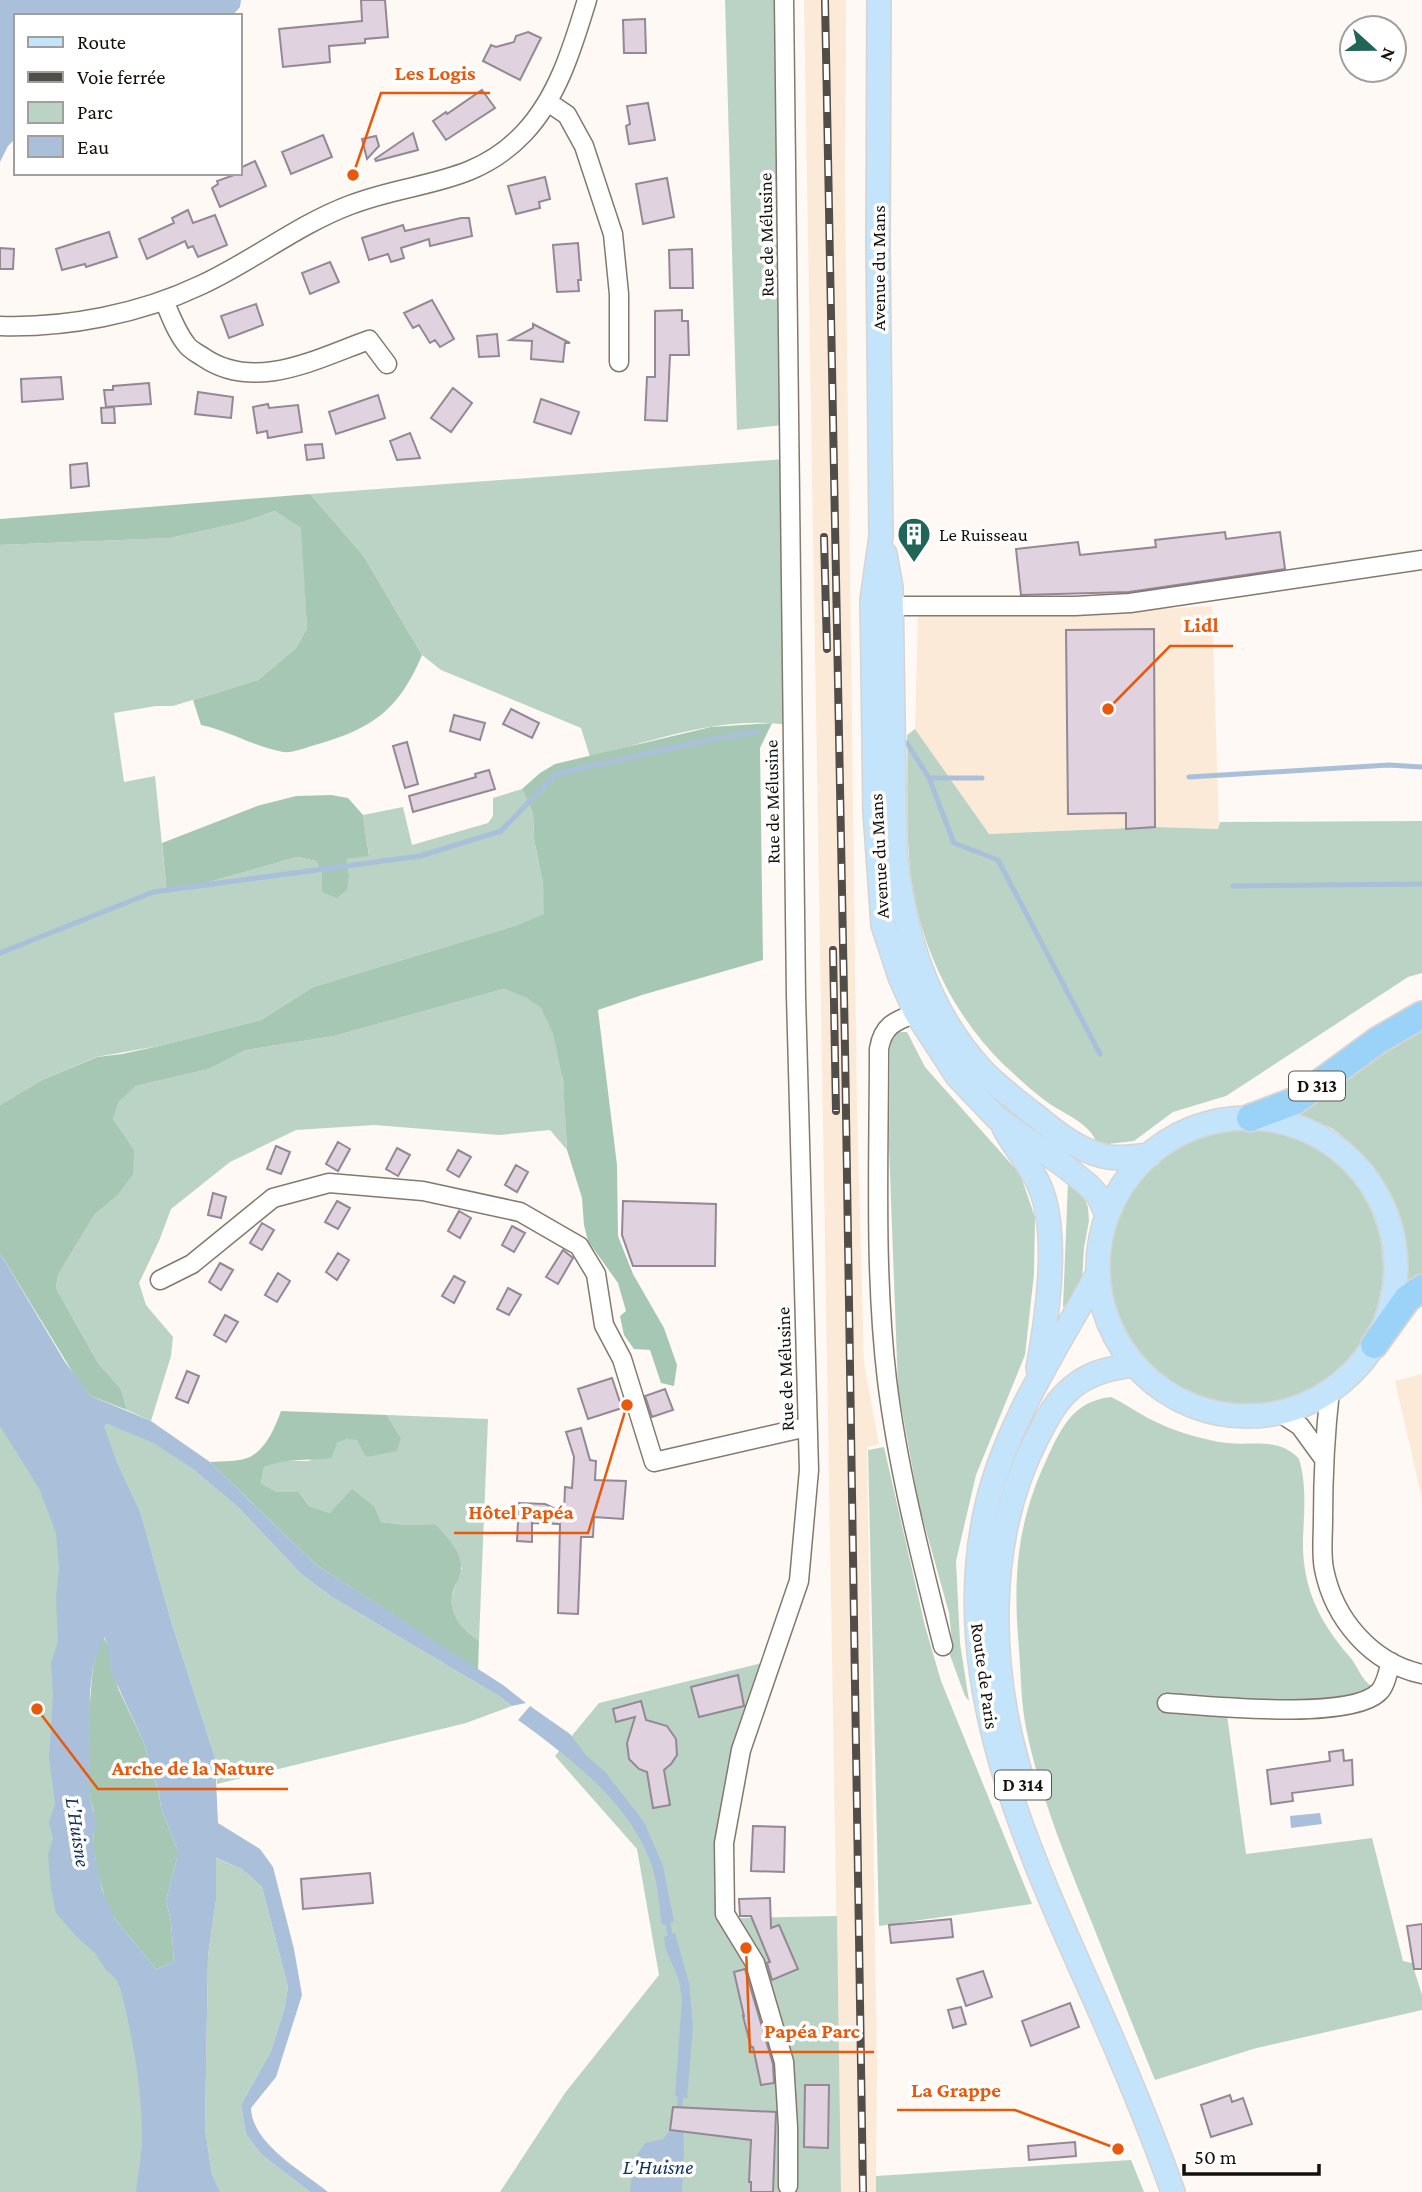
<svg xmlns="http://www.w3.org/2000/svg" width="1422" height="2192" font-family="'Crimson Pro',serif">
<style>
.built{fill:#fcead8}
.green{fill:#bad3c5}
.forest{fill:#a7c7b5}
.water{fill:#aabfd9;fill-rule:evenodd}
.lines{fill:none;stroke-linecap:round;stroke-linejoin:round}
.stream{stroke:#aabfd9;stroke-width:5}
.building{fill:#e0d3df;stroke:#938893;stroke-width:2}
.minor-casing{stroke:#84796e;stroke-width:21}
.major-casing{stroke:#d5d4d3;stroke-width:26}
.highway-casing{stroke:#d5d4d3;stroke-width:30}
.minor{stroke:#fff;stroke-width:18}
.major{stroke:#c3e4fa;stroke-width:23}
.highway{stroke:#9bd2f7;stroke-width:26}
.rail-casing{stroke:#514d48;stroke-width:8}
.rail{stroke:#fff;stroke-width:5;stroke-dasharray:16;stroke-linecap:butt}
.labels{text-anchor:middle;dominant-baseline:central;stroke-width:7;stroke-linejoin:round;paint-order:stroke}
.shield{fill:#fff;stroke:#5a5855;stroke-width:2}
.shield-label{font-size:18px;font-weight:bold;fill:#14100c}
.street-label{font-size:19px;fill:#14100c;stroke:#fff}
.poi-label{font-size:19px;fill:#14100c;stroke:#fff;text-anchor:start}
.water-label{font-size:21px;font-style:italic;fill:#153357;stroke:#fff}
.leader{fill:none;stroke:#e8590c;stroke-width:2.5}
.callout-dot{fill:#e8590c;stroke:#fff;stroke-width:2.5}
.callout-label{font-size:21px;text-anchor:middle;font-weight:bold;fill:#e8590c;stroke:#fff;stroke-width:7;stroke-linejoin:round;paint-order:stroke}
</style>
<rect width="100%" height="100%" fill="#fef9f4"/>
<!-- built -->
<path class="built" d="M804 0H846L845 195 857 1110 864 1363 879 1444 867 1447 877 2066 876 2192H841Z
M1212 606 1219 829 1155 827 987 834 915 730 918 615 1065 614Z
M1422 1374V1499L1395 1381Z"/>
<!-- green -->
<path class="green" d="M725 0H775L783 425 737 430Z
M785 459 787 725C722 715 653 741 590 757L581 728 441 670 422 655 363 555 310 494Z
M275 511 302 528 307 628 296 648 258 680 173 706H156L114 713 124 782 155 776 167 894 297 857 316 861 322 874 323 892 349 874 347 859 369 855 363 815 403 807 412 845 488 823 493 816V798L522 789 533 813 534 839 543 884 545 914 517 925 313 987 261 1020 159 1046 96 1057 42 1080 0 1105V545L170 538 243 522Z
M915 729 989 834 1155 827 1218 829 1220 822 1422 821V973L1408 977 1226 1096 1173 1112 1134 1141 1108 1144 1096 1141C1088 1122 1062 1113 1047 1102 1031 1090 1016 1076 1002 1063 948 1009 915 935 909 858 906 818 908 776 907 735Z
M504 989C516 994 534 998 542 1009 565 1041 565 1111 567 1150L550 1130 499 1135 374 1125 296 1130 230 1162 171 1209 159 1241 139 1283 146 1305 173 1337 171 1356 151 1421 127 1410 121 1389 98 1363 56 1288 58 1275 95 1214 116 1197 134 1149 113 1119 117 1102 136 1086 209 1069 246 1050 334 1036Z
M1422 1025V1280L1404 1289C1409 1237 1400 1199 1365 1159 1355 1149 1345 1137 1333 1129 1323 1123 1309 1121 1298 1115L1299 1112Z
M894 1032H907L925 1067 1020 1174 1035 1217 1034 1274 1025 1355 976 1475 956 1561 960 1643 969 1701 965 1696 947 1647 952 1641 949 1613 919 1505 898 1388 889 1146 890 1049Z
M1107 1267a138 138 0 1 1 276 0a138 138 0 1 1-276 0Z
M1068 1181 1083 1196 1088 1207 1089 1221 1084 1248 1082 1282 1068 1311 1063 1307Z
M0 1345 104 1569 69 1773 188 2192H0Z
M1111 1397C1126 1404 1139 1414 1154 1421 1176 1432 1203 1440 1227 1443 1253 1446 1279 1437 1299 1459 1307 1485 1304 1512 1303 1539 1302 1587 1319 1621 1349 1656 1358 1666 1360 1678 1371 1686 1342 1709 1205 1699 1164 1697L1160 1711 1227 1715 1246 1854 1372 1838 1403 1961 1412 1963 1422 1995V2010L1253 2049 1155 2080C1134 2028 1113 1976 1092 1923 1066 1859 1040 1796 1026 1728 1021 1702 1021 1675 1019 1649 1013 1581 1016 1526 1045 1463 1060 1430 1072 1401 1111 1397Z
M387 1415 488 1419 479 1641C445 1614 447 1606 462 1568L435 1524 405 1525 381 1522 375 1507 330 1513 309 1506 299 1492H277L261 1483 264 1467 278 1461H309L337 1443 348 1439 401 1438Z
M107 1424 154 1442 194 1470 240 1509 301 1574 332 1597 499 1696 512 1706 466 1723 217 1784 215 1758 172 1624 140 1511 117 1462 103 1427Z
M884 1447 925 1626 941 1681 1032 1904 879 1926 868 1450Z
M766 1662 722 1809 714 1891 728 1921 739 1918 837 1916 841 2192H500L565 2093 659 1975 637 1849 555 1756 599 1703Z
M215 1858 242 1869 262 1887 288 1987 284 2010 271 2051 241 2105 246 2134 261 2154 310 2192H220L212 2174 205 2129 208 1956 216 1900Z
M1131 2160 1144 2192H876V2176Z"/>
<!-- forest -->
<path class="forest" d="M310 494 363 555 422 655C399 710 372 729 315 745 305 748 293 753 283 752 254 747 230 731 201 725L193 700 258 680 296 648 307 628 301 528 275 511 243 522 170 538 0 545V519Z
M772 723 760 748 763 960 642 995 598 1010 617 1165 618 1236 633 1274 664 1328 677 1365 674 1386 661 1383 650 1350 634 1349 624 1335 620 1316 626 1311 618 1283 588 1241 584 1225 582 1198 567 1150 563 1080 553 1033 541 1008 527 998 504 989 334 1036 246 1050 209 1069 136 1086 118 1102 113 1119 134 1149 133 1174 116 1197 95 1214 58 1275 56 1288 98 1363 121 1389 127 1410 91 1396 78 1381 0 1253V1105L42 1080 97 1057 122 1054 159 1046 261 1020 313 987 517 925 544 914 543 884 534 839 533 813 522 789 540 773 555 764 711 727Z
M331 795 348 798 363 815 369 856 347 859 349 874 347 890 337 898 322 892V874L316 861 297 857 167 894 162 843 257 806 296 796Z
M281 1411 387 1415 401 1438 397 1451 366 1457 357 1440 348 1439 337 1443 331 1458C308 1461 285 1458 264 1467L261 1483 277 1492H299L309 1506 330 1513 352 1489 375 1507 381 1522 405 1525 435 1524C446 1536 459 1548 461 1565 462 1572 458 1580 455 1586 445 1612 459 1626 479 1641L478 1670 315 1564 210 1462C222 1461 239 1462 250 1457 267 1448 275 1427 281 1411Z
M103 1637 107 1643 118 1688 144 1743 159 1794 161 1808 177 1849V1858L166 1901 171 1921 174 1962 156 1969 115 1919 107 1905 98 1874 93 1845 94 1812 89 1795V1713L93 1666Z"/>
<!-- water -->
<path class="water" d="M0 0H241L240 7 232 16H16V138L8 146 0 162Z
M0 1253 65 1362 91 1396 151 1421 210 1462 315 1564 503 1685 526 1703 512 1706 499 1696 332 1597 301 1574 240 1509 194 1470 154 1443 107 1424 104 1427 117 1462 140 1511 172 1624 215 1758 218 1823 260 1849 273 1867 294 1949 302 1995 276 2077 251 2108C252 2144 302 2171 328 2192H310L261 2154 246 2134 241 2105 271 2051 284 2010 288 1987 262 1887 242 1869 216 1858V1900L208 1956 205 2129 212 2174 220 2192H136C138 2174 142 2156 142 2137 142 2089 133 2038 121 1991L117 1980 106 1970 95 1953 76 1936 56 1913 51 1889 48 1855 53 1838 49 1823 55 1803 49 1757 53 1695 51 1663 58 1641 56 1597 59 1568 56 1533 39 1488 0 1426ZM104 1637 107 1643 110 1669 144 1743 159 1793 161 1808 177 1849V1858L166 1901 171 1921 174 1962 156 1969 115 1919 102 1890 95 1856 93 1835 97 1824 89 1795 90 1692 93 1666Z
M530 1706 570 1734 586 1755 606 1773 644 1822 663 1866 674 1921 662 1925C659 1906 658 1884 652 1866 630 1802 570 1758 518 1720Z
M1320 1813 1322 1824 1291 1828 1290 1816Z
M675 1933 689 1983 693 2027 687 2098 675 2096 682 1999 679 1980 666 1950 664 1937Z
M670 2130 683 2131 684 2153 682 2192H630L633 2161 645 2143 663 2139Z"/>
<g class="lines">
<!-- stream -->
<path class="stream" d="M907 743 929 778H982
M1189 777 1389 765 1422 767
M929 778 954 843 998 860 1100 1054
M1233 886 1422 884
M0 953 153 892 420 856 501 831 556 774 717 738 758 732
M667 1919 671 1940
M679 2113 681 2091"/>
</g>
<!-- building -->
<path class="building" d="M361 0H385L388 37 365 39V43L329 46 330 62 283 67 279 29 362 21Z
M645 19 646 53H624L623 20Z
M528 32 541 38 520 80 483 61 491 45 496 47 514 42 516 36Z
M482 90 495 108 446 140 433 121 446 112 447 114Z
M648 103 655 140 629 144 626 126 630 124 627 106Z
M413 133 418 150 376 161 375 159Z
M323 135 332 157 291 174 282 152Z
M376 136 379 146 367 159 362 139Z
M255 161 266 186 220 207 212 188 218 184 217 181 240 173 242 167Z
M545 177 550 199 539 202 540 208 516 214 508 186Z
M667 178 674 217 643 224 636 184Z
M188 210 193 223 215 215 227 245 198 257 193 246 188 248 185 241 147 259 139 239 174 223 172 218Z
M461 218H469L472 236 430 246 429 239 401 248 404 258 391 262 388 254 369 260 362 238 403 225 405 231Z
M109 232 117 257 86 267 85 264 62 270 56 249Z
M578 243 581 280H578L579 291 557 292 553 245Z
M0 248 14 249 13 269H0Z
M692 249 693 288H670L669 250Z
M330 262 339 282 310 294 302 273Z
M432 300 454 339 440 347 435 340 430 343 419 325 413 328 404 313Z
M256 304 263 325 229 338 221 316Z
M682 310V321H688L689 355H670L667 421 645 420 647 377H655V311Z
M533 324 570 343H565L563 362 531 359 532 341 510 340 533 328Z
M497 334 499 356 479 357 477 336Z
M61 377 63 399 22 402 21 379Z
M149 383 151 404 106 407 104 390H113V386Z
M453 388 472 403 451 432 431 418Z
M198 392 233 397 231 418 195 414Z
M378 395 385 418 336 434 329 412Z
M541 399 579 412 571 434 534 422Z
M268 404 269 408 298 405 302 432 268 438 267 431 257 433 253 407Z
M114 407 115 423H102L101 408Z
M410 433 420 458 397 460 390 441Z
M322 444 324 458 307 460 305 445Z
M87 463 89 486 71 488 70 465Z
M1225 532 1226 539 1280 532 1285 569 1129 592 1021 595 1016 549 1078 542 1080 555 1156 547 1155 540Z
M1154 629 1155 827 1126 829V813L1068 814 1066 630Z
M511 709 539 723 532 738 503 724Z
M454 715 485 723 480 740 450 731Z
M407 742 418 784 405 788 393 746Z
M489 770 495 789 413 812 409 796 476 777 475 774Z
M338 1142 350 1149 338 1171 326 1164Z
M276 1146 290 1152 281 1174 267 1169Z
M397 1148 410 1155 398 1176 386 1169Z
M458 1150 471 1157 459 1177 447 1170Z
M516 1165 528 1172 517 1192 505 1185Z
M213 1193 226 1197 221 1218 208 1215Z
M337 1201 350 1208 338 1229 325 1222Z
M623 1201 716 1204 715 1266H633L622 1235Z
M459 1211 471 1218 460 1238 448 1231Z
M262 1223 274 1230 262 1250 250 1243Z
M512 1226 525 1233 514 1252 502 1245Z
M563 1250 573 1258 558 1284 546 1277Z
M338 1253 349 1260 337 1280 326 1272Z
M220 1263 233 1270 221 1290 209 1282Z
M278 1273 290 1281 277 1302 265 1295Z
M454 1276 465 1282 454 1303 442 1296Z
M508 1288 521 1295 509 1315 497 1309Z
M225 1315 238 1322 226 1342 214 1335Z
M187 1371 199 1376 188 1403 176 1398Z
M612 1378 622 1408 588 1419 578 1389Z
M665 1389 673 1410 652 1417 645 1396Z
M581 1428 590 1460 596 1461 595 1480 626 1481 623 1519 594 1517 593 1537H581L578 1614 558 1613 560 1524 532 1523V1542L517 1541 519 1503 545 1504 564 1513 565 1487 572 1488 574 1457 566 1432Z
M738 1675 744 1706 699 1717 691 1687Z
M641 1701 646 1720 667 1726 676 1739 677 1755 671 1764 664 1770 670 1805 653 1808 647 1772 639 1769 629 1759 627 1743 635 1717 616 1722 613 1709Z
M1343 1750 1344 1761 1352 1760 1353 1785 1292 1793 1293 1801 1271 1804 1267 1770 1330 1761 1329 1752Z
M753 1826 785 1827 784 1872 751 1871Z
M370 1873 373 1903 303 1909 301 1879Z
M770 1898 771 1928 779 1925 798 1969 772 1980 767 1963 770 1962 751 1916H740L739 1899Z
M951 1919 953 1937 891 1943 889 1925Z
M1422 1924V1969H1414L1407 1926Z
M745 1969 773 2064 774 2083 761 2085 753 2047H751L743 2016H744L734 1972Z
M983 1971 992 1997 966 2006 957 1979Z
M1070 2003 1079 2027 1031 2046 1022 2021Z
M961 2007 966 2024 953 2028 948 2010Z
M805 2085H829L828 2148 804 2147Z
M1230 2095 1232 2102 1243 2098 1252 2124 1211 2137 1201 2105Z
M673 2107 776 2112 773 2192H751V2182H749L751 2140 670 2130Z
M1075 2142 1076 2156 1029 2160 1028 2146Z"/>
<g class="lines">
<defs>
<path id="minor" d="M784 0 796 996 809 1470 799 1581 741 1750 724 1843 725 1914 755 1963 784 2062 788 2127V2186
M548 102 567 115 584 146 613 234 619 294V362
M164 300C170 315 176 331 186 344 190 350 197 353 203 357 255 393 318 358 369 340L387 364
M0 326C67 328 140 314 201 285 253 261 297 225 350 205 414 180 473 187 524 133 558 97 573 46 587 0
M891 606H1075L1130 603 1422 560
M916 1013C895 1021 883 1025 879 1049 879 1159 874 1271 887 1380 898 1470 921 1558 943 1646
M160 1280 192 1264 273 1198 329 1183 423 1191 520 1212 579 1246 596 1274 604 1325 622 1359 654 1462 807 1427
M1330 1391C1325 1434 1323 1477 1323 1521 1323 1536 1321 1554 1324 1569 1334 1619 1371 1663 1422 1674
M1280 1413 1300 1426 1324 1459
M1167 1703C1210 1706 1350 1721 1379 1692 1386 1685 1388 1671 1391 1662"/>
<path id="major" d="M879 0 878 244 881 536 872 600 875 811 883 925 900 977 916 1013 957 1076 998 1119 1066 1167 1088 1185 1099 1197 1107 1215
M885 554 891 587 895 852C904 933 926 1009 982 1070 998 1087 1017 1101 1035 1115 1054 1131 1078 1150 1103 1156 1117 1160 1135 1156 1150 1155
M1098 1267a149 149 0 1 1 298 0a149 149 0 1 1-298 0Z
M1004 1128C1015 1148 1031 1166 1040 1187 1060 1234 1047 1319 1038 1368
M1098 1273C1058 1347 1009 1418 988 1501 947 1669 1020 1832 1087 1982 1118 2051 1148 2121 1173 2192
M1022 1779C989 1672 984 1544 1035 1442 1046 1420 1057 1397 1078 1383 1095 1371 1114 1368 1133 1365"/>
<path id="highway" d="M1250 1118 1295 1101 1377 1041 1422 1015
M1374 1345 1407 1299 1422 1288"/>
</defs>
<!-- minor casing -->
<use href="#minor" class="minor-casing"/>
<!-- major casing -->
<use href="#major" class="major-casing"/>
<!-- highway casing -->
<use href="#highway" class="highway-casing"/>
<!-- minor -->
<use href="#minor" class="minor"/>
<!-- major -->
<use href="#major" class="major"/>
<!-- highway -->
<use href="#highway" class="highway"/>
<defs>
<path id="rail" d="M825 0 845 1049 863 2192
M824 537 827 649
M833 950 836 1111"/>
</defs>
<!-- rail casing -->
<use href="#rail" class="rail-casing"/>
<!-- rail -->
<use href="#rail" class="rail"/>
</g>
<!-- icons -->
<defs>
<symbol id="building-pin" viewBox="-11 -11 22 30"><path d="M0 17L-7.5 6A9.5 9.5 0 1 1 7.5 6Z" fill="#1f6558" stroke="#fff"/><path d="M-4-6H4V6H1V3H-1V6H-4ZM-2.5-4.3h1.7v1.8h-1.7ZM.8-4.3h1.7v1.8H.8ZM-2.5-1h1.7V.8h-1.7ZM.8-1h1.7V.8H.8Z" fill="#fff"/></symbol>
</defs>
<g fill-rule="evenodd">
<use href="#building-pin" x="895" y="515" width="38" height="52"/>
</g>
<g class="labels">
<!-- shield labels -->
<g class="shield">
<rect x="1289" y="1071.5" width="56" height="29" rx="5"/>
<rect x="995" y="1770.5" width="56" height="29" rx="5"/>
</g>
<g class="shield-label">
<text x="1317" y="1086">D 313</text>
<text x="1023" y="1785">D 314</text>
</g>
<!-- street labels -->
<g class="street-label">
<text transform="translate(766 235) rotate(-91)">Rue de Mélusine</text>
<text transform="translate(878 268) rotate(-90)">Avenue du Mans</text>
<text transform="translate(772 802) rotate(-91)">Rue de Mélusine</text>
<text transform="translate(879 856) rotate(-93)">Avenue du Mans</text>
<text transform="translate(785 1369) rotate(-92)">Rue de Mélusine</text>
<text transform="translate(985 1676) rotate(82)">Route de Paris</text>
</g>
<!-- poi labels -->
<g class="poi-label">
<text x="939" y="534">Le Ruisseau</text>
</g>
<!-- water labels -->
<g class="water-label">
<text transform="translate(78 1832) rotate(81)">L'Huisne</text>
<text x="658" y="2167">L'Huisne</text>
</g>
</g>
<!-- callouts -->
<path class="leader" d="M353 175L381 93H490M1108 709L1170 646H1233M627 1405L588 1533H454M37 1709L98 1789H288M746 1948L750 2052H874M1118 2149L1015 2110H897"/>
<g class="callout-dot">
<circle cx="353" cy="175" r="7"/>
<circle cx="1108" cy="709" r="7"/>
<circle cx="627" cy="1405" r="7"/>
<circle cx="37" cy="1709" r="7"/>
<circle cx="746" cy="1948" r="7"/>
<circle cx="1118" cy="2149" r="7"/>
</g>
<g class="callout-label">
<text x="435" y="80">Les Logis</text>
<text x="1201" y="632">Lidl</text>
<text x="521" y="1519">Hôtel Papéa</text>
<text x="193" y="1775">Arche de la Nature</text>
<text x="812" y="2038">Papéa Parc</text>
<text x="956" y="2097">La Grappe</text>
</g>
<!-- legend -->
<rect x="14" y="14" width="228" height="161" fill="#ffffff" stroke="#a19f9e" stroke-width="2"/>
<rect x="28" y="37" width="35" height="10" fill="#c3e4fa" stroke="#a19f9e" stroke-width="2"/>
<text x="77" y="49" font-size="21" fill="#14100c">Route</text>
<rect x="28" y="72" width="35" height="10" fill="#514d48" stroke="#a19f9e" stroke-width="2"/>
<text x="77" y="84" font-size="21" fill="#14100c">Voie ferrée</text>
<rect x="28" y="102" width="35" height="21" fill="#bad3c5" stroke="#a19f9e" stroke-width="2"/>
<text x="77" y="119" font-size="21" fill="#14100c">Parc</text>
<rect x="28" y="136" width="35" height="21" fill="#aabfd9" stroke="#a19f9e" stroke-width="2"/>
<text x="77" y="154" font-size="21" fill="#14100c">Eau</text>
<!-- north arrow -->
<g transform="translate(1373 49) rotate(111)"><circle r="33" fill="#ffffff" stroke="#a19f9e" stroke-width="2"/>
<path d="M0-5L12 26L0 18L-12 26Z" fill="#1f6558"/>
<text y="-10" font-size="19" font-weight="bold" text-anchor="middle" fill="#14100c">N</text>
</g>
<!-- scale -->
<path d="M1184 2164v10h135v-10" fill="none" stroke="#14100c" stroke-width="3.5"/>
<text x="1194" y="2164" font-size="21" fill="#14100c" stroke="#ffffff" stroke-width="5" paint-order="stroke">50 m</text>
</svg>
